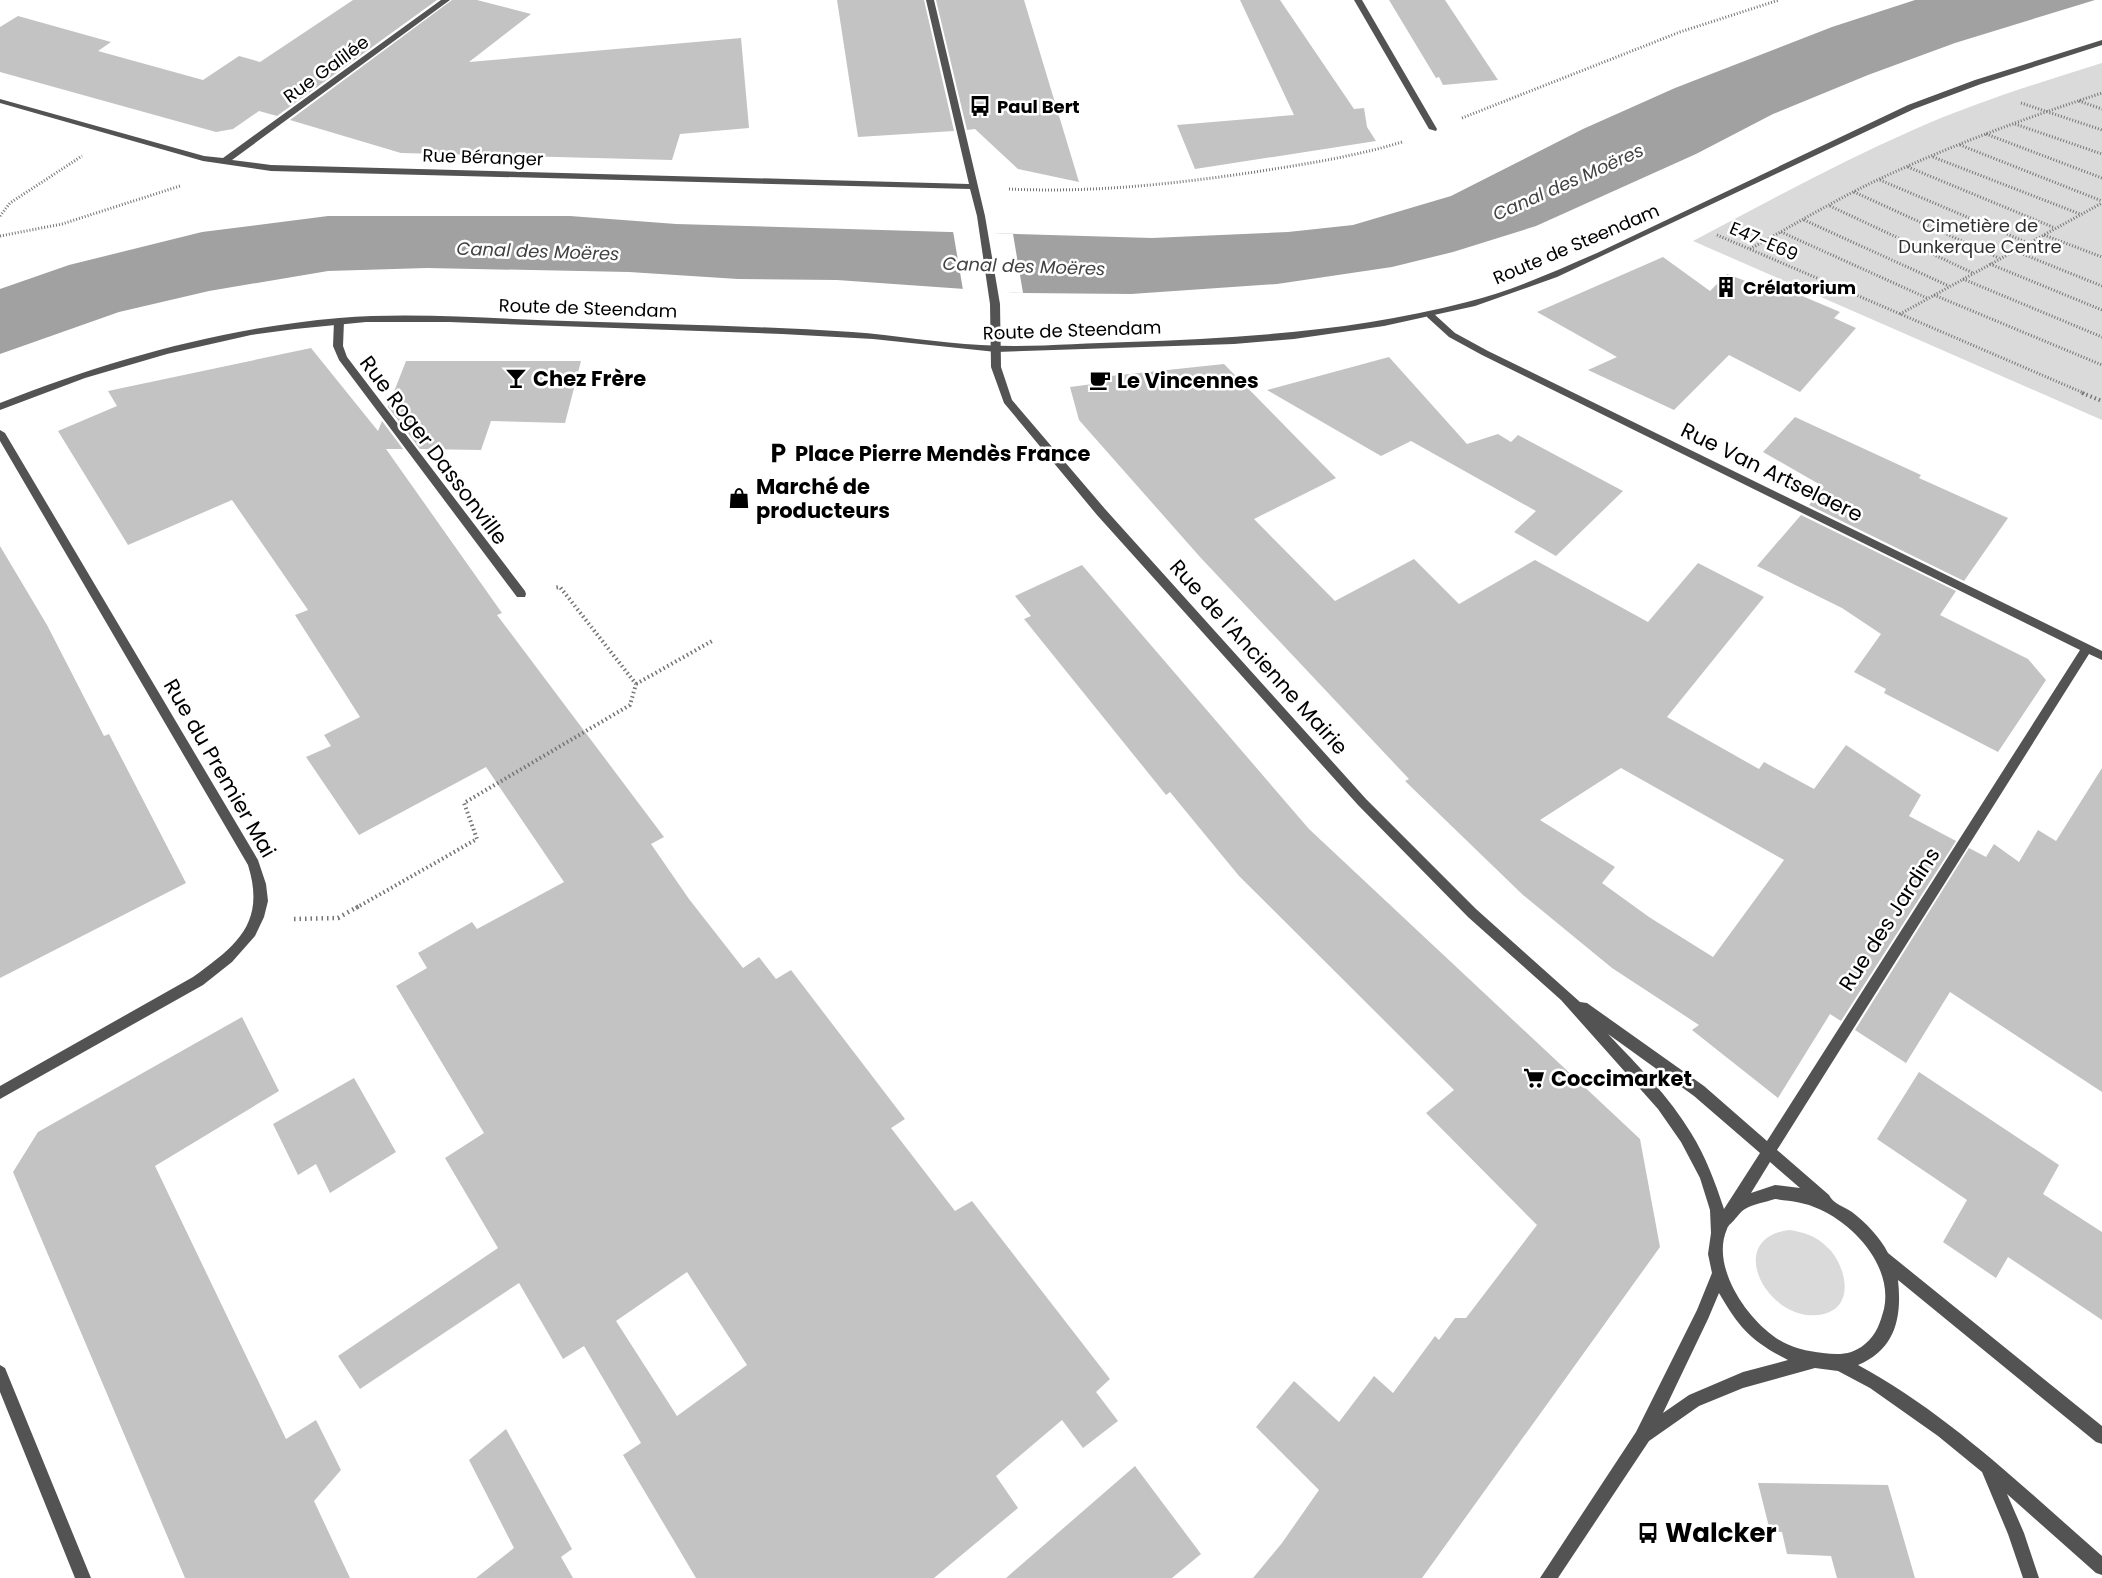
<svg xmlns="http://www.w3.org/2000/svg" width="2102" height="1578" font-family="Poppins,sans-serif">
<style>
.green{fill:#dadada}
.water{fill:#a1a1a1}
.pier{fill:#fff}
.building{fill:#c3c3c3;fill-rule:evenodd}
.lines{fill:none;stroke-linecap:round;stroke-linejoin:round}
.path-far2{stroke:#757575;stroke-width:3;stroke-dasharray:1 2;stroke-linecap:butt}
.path-far1{stroke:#757575;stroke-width:4;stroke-dasharray:1.5 3;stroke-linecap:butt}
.path{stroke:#757575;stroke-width:4.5;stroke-dasharray:1.5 4;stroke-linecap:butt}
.minor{fill:#535353;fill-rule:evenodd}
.tertiary{fill:#535353;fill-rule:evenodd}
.labels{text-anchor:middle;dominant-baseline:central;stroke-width:5;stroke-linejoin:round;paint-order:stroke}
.far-street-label{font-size:18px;fill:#000;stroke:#fff}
.far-poi-label{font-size:18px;font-weight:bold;fill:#000;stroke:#fff;text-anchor:start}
.far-water-label{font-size:18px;font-style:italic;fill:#424242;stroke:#fff}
.far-park-label{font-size:18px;fill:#313131;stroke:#fff}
.poi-label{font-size:21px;font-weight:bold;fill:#000;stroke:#fff;text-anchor:start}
.street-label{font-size:21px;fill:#000;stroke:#fff}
.near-poi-label{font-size:26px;font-weight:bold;fill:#000;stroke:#fff;text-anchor:start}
</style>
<rect width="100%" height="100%" fill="#fff"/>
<!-- green -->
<path class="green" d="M2102 63V420L1693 241C1765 203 1838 163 1913 130 1974 103 2038 83 2102 63Z
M1789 1230C1803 1232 1816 1236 1826 1246 1845 1262 1857 1306 1824 1314 1770 1327 1721 1239 1789 1230Z"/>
<!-- water -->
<path class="water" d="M1915 0H2095L1955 43 1868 75 1773 114 1696 154 1536 226 1453 252 1392 267 1277 284 1131 294 1023 293 837 280 738 279 629 272 427 268 328 271 209 291 119 312 0 354V289L69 265 202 232 328 216H570L676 224 1152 238 1288 232 1353 225 1451 196 1583 129 1675 88 1832 27Z"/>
<!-- pier -->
<path class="pier" d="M953 231 1013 234 1023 293 963 290Z"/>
<!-- building -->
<path class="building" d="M353 0H437L277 116 259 111 233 129 216 132 0 72V27L18 16 111 42 98 51 203 80 239 56 260 62Z
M452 0H477L531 14 469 62 741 38 749 128 680 134 672 160 401 153 290 120Z
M837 0H924L954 131 858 137Z
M936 0H1024L1079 182 1018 169 975 129 967 130Z
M1240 0H1280L1354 109 1364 108 1367 127 1376 141 1195 169 1177 125 1294 115Z
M1389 0H1445L1498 80 1443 85 1439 77 1436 78Z
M1663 257 1710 291 1727 274 1764 288 1769 282 1840 312 1834 318 1856 328 1800 392 1729 355 1674 410 1588 370 1617 357 1537 312Z
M311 348 378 431 382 421 403 449H386L502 613 497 615 664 837 651 844 689 899 743 968 759 957 776 979 791 970 905 1119 891 1128 955 1211 972 1201 1110 1379 1096 1392 1118 1421 1083 1448 1062 1420 996 1476 1018 1508 934 1578H696L623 1455 641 1443 584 1346 563 1359 519 1283 360 1389 338 1356 498 1248 445 1158 484 1133 396 986 427 968 418 953 472 922 477 929 564 882 486 767 359 835 306 757 331 746 324 735 360 717 295 615 308 610 232 500 128 545 58 431 117 406 108 391ZM687 1272 747 1365 677 1416 616 1321Z
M1389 357 1467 444 1498 434 1511 442 1518 435 1623 491 1556 556 1514 532 1536 511 1411 441 1381 456 1267 390Z
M406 361H581L565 423 491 421 481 450 420 449 388 407Z
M1224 364 1336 478 1254 519 1335 601 1414 559 1459 604 1535 560 1648 622 1698 563 1764 597 1667 717 1759 769 1764 762 1814 789 1846 745 1921 795 1909 816 1956 841 1841 1021 1830 1014 1778 1098 1692 1030 1699 1025 1612 968 1523 895 1405 781 1409 779 1200 557 1079 420 1070 387 1093 384 1101 377ZM1621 768 1784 860 1713 957 1649 917 1602 883 1615 867 1540 820Z
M1795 417 1921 475 1919 478 2008 518 1964 581 1809 505 1824 487 1763 452Z
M1801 515 1956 591 1940 615 2028 659 2046 680 1998 752 1884 693 1886 689 1854 672 1881 634 1842 608 1757 566Z
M0 546 47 625 104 736 109 734 186 883 0 978Z
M1082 565 1309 829 1640 1139 1660 1247 1422 1578H1253L1282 1543 1319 1490 1256 1427 1294 1381 1339 1422 1374 1376 1393 1393 1435 1336 1439 1340 1455 1318H1466L1537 1225 1426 1113 1454 1090 1239 876 1170 792 1166 795 1024 619 1031 616 1015 596Z
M2102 768V1092L1950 992 1906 1063 1855 1030 1969 848 1986 857 1994 844 2019 862 2038 830 2056 841Z
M242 1017 279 1091 155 1166 286 1439 316 1420 341 1470 314 1501 350 1578H185L13 1172 38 1132Z
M1919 1072 2059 1165 2043 1194 2102 1232V1320L2008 1257 1996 1278 1943 1242 1967 1200 1877 1139Z
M354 1078 396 1152 330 1193 316 1164 298 1175 273 1124Z
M506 1429 572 1549 561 1557 573 1578H476L514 1548 469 1460Z
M1135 1466 1201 1554 1172 1578H1006Z
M1758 1483 1888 1485 1915 1578H1837L1831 1556 1787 1554 1782 1532 1770 1531Z"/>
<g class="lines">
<!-- path-far2 -->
<path class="path-far2" d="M2079 101 2102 109
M2021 103 2102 130
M1462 118 1680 32 1779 0
M2015 124 2102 154
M1986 134 2102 178
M1960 145 2102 201
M1933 157 2080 214
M1908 167 2055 228
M1880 180 2028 243
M1009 189C1092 193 1173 184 1255 172 1305 164 1353 157 1402 142
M1854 192 1999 258
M1830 206 1973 273
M0 216 10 203 82 156
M1804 220 1949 286
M1781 232 1927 298
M1717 235 2086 394
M2044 235 2102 257
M0 236 62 224 180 186
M1750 249C1790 227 1830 203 1871 183 1946 147 2023 119 2102 93
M2015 251 2102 286
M1990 264 2102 310
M1963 279 2102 337
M1934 295 2102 365
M1900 314 2102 203"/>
<!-- path-far1 -->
<path class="path-far1" d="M2082 393 2102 401
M636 684 712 641
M356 908 477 839 464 803 630 705 636 684 560 587 554 588"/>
<!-- path -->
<path class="path" d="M294 919 338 918 359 906"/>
<!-- minor -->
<path class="minor" d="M441 0H450L232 160 271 165 969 184 926 0H934L985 216 1000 304 1001 367 1012 400 1105 509 1366 799 1476 909 1580 1002 1587 1003 1704 1086 1767 1141 2080 650 1482 355 1449 337 1427 317V313H1433L1455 333 1488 351 2102 651V660L2089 654 1777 1150 1829 1195C1833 1204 1845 1207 1852 1212 1866 1223 1880 1237 1888 1253L2102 1426V1444L2096 1442 1898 1280C1902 1317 1896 1349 1858 1365 1950 1415 2024 1488 2102 1556V1575L2096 1573 2007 1494 2024 1533 2039 1578H2023L2008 1534 1982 1472 1938 1436 1870 1388 1838 1371 1815 1368 1743 1388 1699 1406 1649 1441 1558 1578H1540L1636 1432 1697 1310 1712 1273 1708 1254 1711 1233 1710 1210 1700 1178 1681 1142 1658 1109 1561 1000 1468 917 1358 805 1097 515 1004 403 991 367 990 304 977 216 970 189 271 171 203 161 0 103V99L204 156 223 158ZM1608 1034 1694 1096 1760 1153 1724 1209C1715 1182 1706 1157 1691 1133 1669 1096 1637 1065 1608 1034ZM1770 1162 1800 1188 1775 1185 1751 1193ZM1775 1199C1790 1201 1805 1202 1819 1209 1855 1225 1893 1267 1884 1309 1880 1323 1877 1334 1865 1344 1852 1355 1839 1355 1823 1353 1805 1351 1787 1347 1772 1335 1744 1314 1711 1265 1727 1229 1728 1225 1733 1222 1735 1219 1738 1216 1741 1211 1745 1209 1753 1204 1766 1202 1775 1199ZM1719 1293C1740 1329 1751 1341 1788 1360L1743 1372 1689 1395 1663 1413 1708 1319Z
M1354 0H1362L1437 129 1436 131 1429 129Z
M339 318 344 321 343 346 347 357 525 591 526 594 525 597H517L339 360 333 346 334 321Z
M0 430 5 433 258 860 266 884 268 901 264 917 255 936 232 962 203 985 0 1099V1086L193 977C237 945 266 923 248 865L0 441Z
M0 1365 5 1368 91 1578H75L0 1392Z"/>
<!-- tertiary -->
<path class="tertiary" d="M2102 40V45L1981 84 1914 109 1557 277 1475 306 1384 326 1294 339 1234 344 996 352 873 339 782 334 449 322H366L295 329 251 335 167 354 85 378 0 410V403C109 360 222 328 339 318 415 312 491 319 567 321 662 324 757 326 852 332 895 335 938 343 981 345 1030 348 1080 343 1128 342 1242 338 1356 331 1467 302 1512 291 1555 271 1597 253L1908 105 1975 80Z"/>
</g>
<!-- icons -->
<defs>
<symbol id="bus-bare" viewBox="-9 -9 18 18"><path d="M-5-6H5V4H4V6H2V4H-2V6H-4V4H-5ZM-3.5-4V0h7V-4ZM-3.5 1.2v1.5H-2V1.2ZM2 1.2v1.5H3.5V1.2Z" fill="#000" stroke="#fff" stroke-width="2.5" paint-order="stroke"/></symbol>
<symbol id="building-bare" viewBox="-9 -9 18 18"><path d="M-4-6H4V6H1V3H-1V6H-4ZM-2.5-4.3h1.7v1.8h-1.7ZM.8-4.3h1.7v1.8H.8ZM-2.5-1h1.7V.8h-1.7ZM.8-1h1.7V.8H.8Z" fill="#000" stroke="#fff" stroke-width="2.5" paint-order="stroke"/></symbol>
<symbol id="bar-bare" viewBox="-9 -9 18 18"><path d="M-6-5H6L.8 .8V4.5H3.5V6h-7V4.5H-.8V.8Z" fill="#000" stroke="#fff" stroke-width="2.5" paint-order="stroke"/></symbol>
<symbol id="cafe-bare" viewBox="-9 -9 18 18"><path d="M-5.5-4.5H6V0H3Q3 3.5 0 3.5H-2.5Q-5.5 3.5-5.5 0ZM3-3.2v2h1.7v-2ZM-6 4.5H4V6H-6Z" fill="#000" stroke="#fff" stroke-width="2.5" paint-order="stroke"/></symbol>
<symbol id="parking-bare" viewBox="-9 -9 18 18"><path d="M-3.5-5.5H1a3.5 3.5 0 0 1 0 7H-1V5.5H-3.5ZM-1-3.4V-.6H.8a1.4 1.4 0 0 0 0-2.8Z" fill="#000" stroke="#fff" stroke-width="2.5" paint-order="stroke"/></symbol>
<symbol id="shop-bare" viewBox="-9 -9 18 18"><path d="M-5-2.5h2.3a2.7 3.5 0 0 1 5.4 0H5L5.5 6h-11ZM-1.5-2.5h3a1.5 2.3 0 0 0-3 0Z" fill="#000" stroke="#fff" stroke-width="2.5" paint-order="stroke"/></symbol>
<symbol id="supermarket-bare" viewBox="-9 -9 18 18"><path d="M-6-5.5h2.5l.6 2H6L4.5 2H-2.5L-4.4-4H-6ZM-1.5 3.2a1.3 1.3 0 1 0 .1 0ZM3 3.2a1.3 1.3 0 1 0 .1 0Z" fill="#000" stroke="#fff" stroke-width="2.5" paint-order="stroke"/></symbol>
</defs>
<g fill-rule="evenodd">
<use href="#bus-bare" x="965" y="91" width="30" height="30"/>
<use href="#building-bare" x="1711" y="272" width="30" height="30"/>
<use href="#bar-bare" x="501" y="363" width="30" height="30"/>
<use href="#cafe-bare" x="1085" y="365" width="30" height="30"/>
<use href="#parking-bare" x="763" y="438" width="30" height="30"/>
<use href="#shop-bare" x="724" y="483" width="30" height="30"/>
<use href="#supermarket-bare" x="1519" y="1063" width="30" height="30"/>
<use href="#bus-bare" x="1633" y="1518" width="30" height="30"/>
</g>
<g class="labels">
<!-- far-street labels -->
<g class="far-street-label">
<text transform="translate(326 69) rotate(-36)">Rue Galilée</text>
<text transform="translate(483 157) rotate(2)">Rue Béranger</text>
<text transform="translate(1764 241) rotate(23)">E47-E69</text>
<text transform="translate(1576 244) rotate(-23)">Route de Steendam</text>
<text transform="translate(588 308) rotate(2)">Route de Steendam</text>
<text transform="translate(1072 330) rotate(-2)">Route de Steendam</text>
</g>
<!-- far-poi labels -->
<g class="far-poi-label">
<text x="997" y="106">Paul Bert</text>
<text x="1743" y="287">Crélatorium</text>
</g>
<!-- far-water labels -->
<g class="far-water-label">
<text transform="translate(1568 182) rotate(-24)">Canal des Moëres</text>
<text transform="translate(538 251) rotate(2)">Canal des Moëres</text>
<text transform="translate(1024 266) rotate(2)">Canal des Moëres</text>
</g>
<!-- far-park labels -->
<g class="far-park-label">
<text x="1980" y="225">Cimetière de<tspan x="1980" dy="21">Dunkerque Centre</tspan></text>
</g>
<!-- poi labels -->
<g class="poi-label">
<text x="533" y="378">Chez Frère</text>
<text x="1117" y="380">Le Vincennes</text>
<text x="795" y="453">Place Pierre Mendès France</text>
<text x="756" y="486">Marché de<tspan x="756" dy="24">producteurs</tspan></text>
<text x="1551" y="1078">Coccimarket</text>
</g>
<!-- street labels -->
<g class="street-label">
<text transform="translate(434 450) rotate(53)">Rue Roger Dassonville</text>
<text transform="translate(1772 472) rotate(26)">Rue Van Artselaere</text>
<text transform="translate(1259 657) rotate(48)">Rue de l'Ancienne Mairie</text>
<text transform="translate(220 768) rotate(60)">Rue du Premier Mai</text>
<text transform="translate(1889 919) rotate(-57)">Rue des Jardins</text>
</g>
<!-- near-poi labels -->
<g class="near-poi-label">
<text x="1665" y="1533">Walcker</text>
</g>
</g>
</svg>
